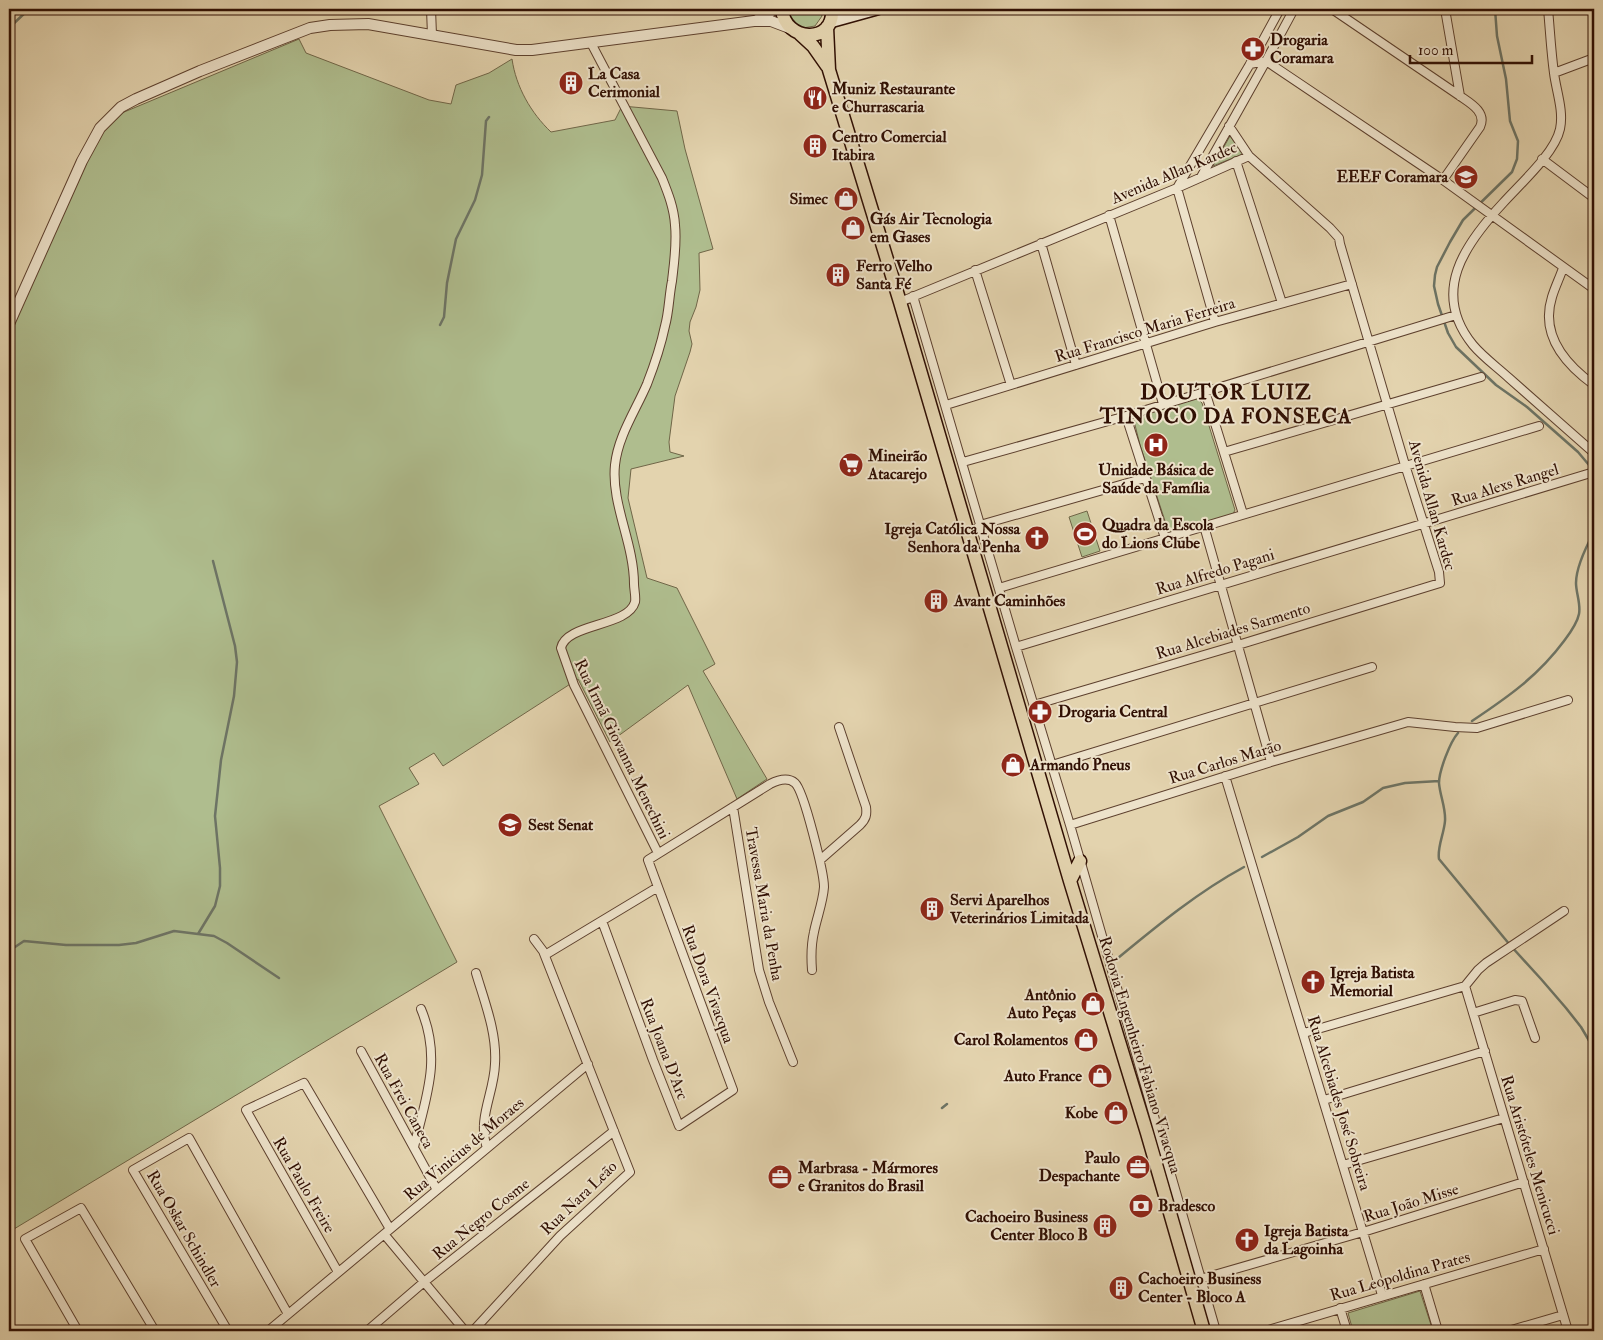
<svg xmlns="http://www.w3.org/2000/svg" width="1603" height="1340" font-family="'IM FELL Double Pica',serif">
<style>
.green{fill:#afbd8e;stroke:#706648}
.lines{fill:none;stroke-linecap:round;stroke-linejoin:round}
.stream{stroke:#6d7465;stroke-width:2.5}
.minor-casing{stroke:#5d402e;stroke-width:10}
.tertiary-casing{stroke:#5d402e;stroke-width:12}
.secondary-casing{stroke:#300f03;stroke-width:14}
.trunk-casing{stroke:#300f03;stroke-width:15}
.minor{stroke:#ede2ca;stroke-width:8}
.tertiary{stroke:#ede2ca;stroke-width:10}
.secondary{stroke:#ede2ca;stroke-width:11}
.trunk{stroke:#e3d3ae;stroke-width:12}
.labels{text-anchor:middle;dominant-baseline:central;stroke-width:4;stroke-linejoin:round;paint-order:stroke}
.poi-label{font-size:16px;font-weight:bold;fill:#300f03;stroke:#ede2ca;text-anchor:start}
.street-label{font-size:16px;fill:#300f03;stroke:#ede2ca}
.district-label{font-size:21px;font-weight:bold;letter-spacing:1px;fill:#300f03;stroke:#ede2ca}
</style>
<rect width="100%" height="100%" fill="#e3d3ae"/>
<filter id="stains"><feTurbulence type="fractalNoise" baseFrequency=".004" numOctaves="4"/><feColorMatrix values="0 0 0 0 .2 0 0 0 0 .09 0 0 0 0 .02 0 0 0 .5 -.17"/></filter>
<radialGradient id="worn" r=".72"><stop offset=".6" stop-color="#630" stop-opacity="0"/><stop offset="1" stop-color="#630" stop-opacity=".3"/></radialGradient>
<!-- green -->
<path class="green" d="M788 9H821L822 16 815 26 803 28C794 23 790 19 788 9Z
M299 39 306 53 429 100 451 104 456 85 489 73 512 59C516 87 531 113 551 132L615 120 622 106 677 111 685 149 713 249 699 253 700 290 696 307 690 322 689 331 692 344 690 352 675 396 669 442 670 452 684 456 631 469 628 498 647 578 677 588 715 664 703 671 767 779 737 799 688 685 610 742 578 679 443 766 434 753 409 768 419 784 379 806 457 962 9 1232V336L97 137 117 115Z
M1230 136 1243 154 1213 166Z
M1194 398 1198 399 1202 403 1235 510 1233 514 1169 533 1140 445 1134 421 1139 415Z
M1087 511 1100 551 1082 557 1069 517Z
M1420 1291 1433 1331H1353L1348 1313Z"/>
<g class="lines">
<!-- stream -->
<path class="stream" d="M1495 9 1497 36 1506 79 1510 121 1518 141 1517 159 1512 172 1463 220 1450 242 1437 267 1435 275 1434 286 1438 304 1448 333 1456 347 1496 385 1527 407 1578 452 1589 465
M9 28 29 9
M440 325 444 317 447 283 456 239 475 200 482 175 486 121 489 117
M1472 721C1508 697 1538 676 1564 641 1570 633 1577 624 1579 614 1581 604 1576 593 1576 583 1576 568 1587 545 1594 532
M1458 733C1450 742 1439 771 1439 783 1440 796 1446 808 1445 821 1444 834 1437 847 1439 859L1510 945 1541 979 1566 1008 1581 1027 1594 1049
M1262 857 1298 837 1328 816 1363 802 1383 788 1405 783 1439 781
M198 934 215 906 220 886V868L215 816 221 760 234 696 237 662 235 646 213 561
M9 951 24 941 66 945H119L136 943 174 931 214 936 227 943 279 978
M1118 958C1158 925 1198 892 1244 867
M942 1108 947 1104"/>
<defs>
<path id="minor" d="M431 9 432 35
M1332 9 1460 96C1470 103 1487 112 1480 127L1443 180
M1445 9 1460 96
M1548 9C1550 30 1551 51 1554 73 1556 90 1564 111 1560 129 1555 153 1520 184 1503 203 1465 244 1430 292 1473 345 1483 357 1497 367 1509 378 1537 403 1566 428 1594 453
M591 43 662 178C668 193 674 208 675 225 677 244 674 263 672 281 669 296 669 312 665 326 661 345 654 366 647 384 636 410 618 436 615 465 611 504 634 543 634 584 634 589 636 597 635 602 628 627 566 623 561 648L574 685 658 853
M1250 64 1266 61 1443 180 1594 289
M1554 73 1594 58
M1229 126 1249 156
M1542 159 1594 198
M1236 161 1282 303
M1201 177 1266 61 1294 9
M1109 215 1163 404
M1041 243 1076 365
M1563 268C1560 277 1555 287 1552 297 1540 335 1565 364 1594 385
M975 270 1011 385
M913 296 1016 647 1070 825 1216 1331
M900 302 1177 188 1249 156 1330 228 1339 238 1340 244 1405 465 1439 572 1440 583 1238 645 1034 705
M1215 322 1177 188 1250 64 1280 9
M1205 391 1243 514
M946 405 1215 322 1352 284
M1126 416 1165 538
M1224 452 1481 377
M963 462 1126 416 1456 315
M1204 526 1271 762
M968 537 980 525 1145 478
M999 588 1539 426
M1016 647 1594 472
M1052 765 1372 667
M1225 776 1382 1295
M733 807 759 970 769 1002 793 1062
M1070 825 1271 762 1408 722 1455 727 1477 728 1568 700
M820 860 860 825C866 819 867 815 866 807L839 727
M602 921 653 1060 679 1126 733 1090 648 860 770 784C778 780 788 777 795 783 804 791 824 873 824 887 823 902 817 917 814 932 811 945 811 957 812 970
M545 955 658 887
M476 973C485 1003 497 1033 495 1064 494 1094 477 1118 487 1148
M1465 986 1568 1331
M1473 1013 1515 1000 1522 1001 1535 1038
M1304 1033 1465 986 1478 970 1486 963 1564 911
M361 1051 437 1190
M1324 1100 1485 1051
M414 1147C426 1097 442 1059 421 1009
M1343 1165 1504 1118
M384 1234 465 1331
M338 1272 246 1110 304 1083 390 1229
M1197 1280 1363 1232 1524 1182
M1424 1284 1438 1331
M1340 1308 1347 1331
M78 1331 25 1239 81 1208 155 1331
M228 1331 133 1170 189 1138 288 1314
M268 1331 588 1064
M367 1331 424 1282 614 1131
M473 1331 560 1236 630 1172 543 951 534 939
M1265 1331 1544 1249
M1508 1331 1563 1315"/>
<path id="tertiary" d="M757 20 775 9
M9 324 82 161 100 128 121 107 136 99 200 71 310 28 330 25 368 24 516 50H532L754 21H771L792 29"/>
<path id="secondary" d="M830 22 877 9"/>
<path id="trunk" d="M782 9C784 42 835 45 832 9
M827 27 829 70 900 302 1070 881 1147 1133 1204 1331
M800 34 813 46 827 66
M1070 881 1080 861"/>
</defs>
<!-- minor casing -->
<use href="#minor" class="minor-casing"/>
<!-- tertiary casing -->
<use href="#tertiary" class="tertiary-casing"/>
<!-- secondary casing -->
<use href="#secondary" class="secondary-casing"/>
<!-- trunk casing -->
<use href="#trunk" class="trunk-casing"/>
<!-- minor -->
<use href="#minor" class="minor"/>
<!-- tertiary -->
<use href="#tertiary" class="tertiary"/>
<!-- secondary -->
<use href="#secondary" class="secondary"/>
<!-- trunk -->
<use href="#trunk" class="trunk"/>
</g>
<!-- icons -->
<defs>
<symbol id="pharmacy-disc" viewBox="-11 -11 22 22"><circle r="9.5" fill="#8f2418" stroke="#ede2ca"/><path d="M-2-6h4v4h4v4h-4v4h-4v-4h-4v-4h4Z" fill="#fff"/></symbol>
<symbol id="building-disc" viewBox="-11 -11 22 22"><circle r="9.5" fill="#8f2418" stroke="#ede2ca"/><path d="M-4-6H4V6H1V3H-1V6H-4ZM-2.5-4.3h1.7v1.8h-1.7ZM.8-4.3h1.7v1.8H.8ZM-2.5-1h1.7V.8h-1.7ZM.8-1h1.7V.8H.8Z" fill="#fff"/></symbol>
<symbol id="restaurant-disc" viewBox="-11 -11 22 22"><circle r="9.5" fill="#8f2418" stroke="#ede2ca"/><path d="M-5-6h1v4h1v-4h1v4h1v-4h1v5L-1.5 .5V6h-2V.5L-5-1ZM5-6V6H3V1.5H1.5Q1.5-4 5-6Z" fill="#fff"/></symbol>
<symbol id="school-disc" viewBox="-11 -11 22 22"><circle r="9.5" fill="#8f2418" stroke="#ede2ca"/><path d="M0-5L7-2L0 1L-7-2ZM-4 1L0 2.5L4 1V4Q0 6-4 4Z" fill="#fff"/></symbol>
<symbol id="shop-disc" viewBox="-11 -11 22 22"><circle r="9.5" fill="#8f2418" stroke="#ede2ca"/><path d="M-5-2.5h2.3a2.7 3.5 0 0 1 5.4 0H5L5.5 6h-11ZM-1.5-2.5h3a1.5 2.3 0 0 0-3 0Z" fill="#fff"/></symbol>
<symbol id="hospital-disc" viewBox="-11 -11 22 22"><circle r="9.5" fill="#8f2418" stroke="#ede2ca"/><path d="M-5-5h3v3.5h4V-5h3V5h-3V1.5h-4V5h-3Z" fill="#fff"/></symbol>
<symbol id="supermarket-disc" viewBox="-11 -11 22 22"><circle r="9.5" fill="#8f2418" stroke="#ede2ca"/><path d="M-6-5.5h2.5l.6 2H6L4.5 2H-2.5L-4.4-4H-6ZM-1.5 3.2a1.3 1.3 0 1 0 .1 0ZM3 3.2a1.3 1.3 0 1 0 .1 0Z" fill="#fff"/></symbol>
<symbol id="stadium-disc" viewBox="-11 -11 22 22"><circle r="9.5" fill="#8f2418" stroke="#ede2ca"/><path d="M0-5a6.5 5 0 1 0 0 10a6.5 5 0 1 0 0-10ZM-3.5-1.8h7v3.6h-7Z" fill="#fff"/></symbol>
<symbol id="church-disc" viewBox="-11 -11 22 22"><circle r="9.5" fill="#8f2418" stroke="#ede2ca"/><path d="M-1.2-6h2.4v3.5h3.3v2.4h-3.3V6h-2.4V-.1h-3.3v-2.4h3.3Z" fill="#fff"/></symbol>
<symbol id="office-disc" viewBox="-11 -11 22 22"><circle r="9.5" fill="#8f2418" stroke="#ede2ca"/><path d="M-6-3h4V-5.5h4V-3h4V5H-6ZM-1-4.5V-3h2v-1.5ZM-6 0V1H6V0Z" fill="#fff"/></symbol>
<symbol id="bank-disc" viewBox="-11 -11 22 22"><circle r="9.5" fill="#8f2418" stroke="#ede2ca"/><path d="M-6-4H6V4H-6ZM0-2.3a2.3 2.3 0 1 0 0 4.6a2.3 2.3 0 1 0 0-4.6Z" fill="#fff"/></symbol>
</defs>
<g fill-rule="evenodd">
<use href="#pharmacy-disc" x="1239" y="35" width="28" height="28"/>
<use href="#building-disc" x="557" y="69" width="28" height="28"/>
<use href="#restaurant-disc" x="801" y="84" width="28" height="28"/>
<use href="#building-disc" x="801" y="132" width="28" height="28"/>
<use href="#school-disc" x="1452" y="163" width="28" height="28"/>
<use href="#shop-disc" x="832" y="185" width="28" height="28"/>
<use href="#shop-disc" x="839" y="214" width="28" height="28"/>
<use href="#building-disc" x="824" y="261" width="28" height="28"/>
<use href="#hospital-disc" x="1142" y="431" width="28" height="28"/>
<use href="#supermarket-disc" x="837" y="451" width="28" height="28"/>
<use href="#stadium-disc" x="1071" y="520" width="28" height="28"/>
<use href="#church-disc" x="1023" y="524" width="28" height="28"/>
<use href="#building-disc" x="922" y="587" width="28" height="28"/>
<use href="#pharmacy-disc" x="1026" y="698" width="28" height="28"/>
<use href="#shop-disc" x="999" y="751" width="28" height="28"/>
<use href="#school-disc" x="496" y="811" width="28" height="28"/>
<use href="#building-disc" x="918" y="895" width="28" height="28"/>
<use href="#church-disc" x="1299" y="968" width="28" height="28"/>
<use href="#shop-disc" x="1079" y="990" width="28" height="28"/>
<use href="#shop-disc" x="1072" y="1026" width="28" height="28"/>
<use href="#shop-disc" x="1086" y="1062" width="28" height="28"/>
<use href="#shop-disc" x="1102" y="1099" width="28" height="28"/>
<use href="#office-disc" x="1124" y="1153" width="28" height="28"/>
<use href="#office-disc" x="766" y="1163" width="28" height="28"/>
<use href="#bank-disc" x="1127" y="1192" width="28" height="28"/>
<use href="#building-disc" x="1091" y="1212" width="28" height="28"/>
<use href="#church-disc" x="1233" y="1226" width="28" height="28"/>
<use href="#building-disc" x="1107" y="1274" width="28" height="28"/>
</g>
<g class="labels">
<!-- poi labels -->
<g class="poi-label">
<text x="1270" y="40">Drogaria<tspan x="1270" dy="18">Coramara</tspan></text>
<text x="588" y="74">La Casa<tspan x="588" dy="18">Cerimonial</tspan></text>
<text x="832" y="89">Muniz Restaurante<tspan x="832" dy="18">e Churrascaria</tspan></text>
<text x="832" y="137">Centro Comercial<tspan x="832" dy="18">Itabira</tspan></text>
<text x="1448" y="177" text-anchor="end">EEEF Coramara</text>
<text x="828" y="199" text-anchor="end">Simec</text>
<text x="870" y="219">Gás Air Tecnologia<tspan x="870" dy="18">em Gases</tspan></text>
<text x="856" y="266">Ferro Velho<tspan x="856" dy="18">Santa Fé</tspan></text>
<text x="868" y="456">Mineirão<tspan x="868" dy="18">Atacarejo</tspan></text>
<text x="1156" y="470" text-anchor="middle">Unidade Básica de<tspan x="1156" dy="18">Saúde da Família</tspan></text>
<text x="1102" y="525">Quadra da Escola<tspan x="1102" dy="18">do Lions Clube</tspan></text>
<text x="1020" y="529" text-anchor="end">Igreja Católica Nossa<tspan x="1020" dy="18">Senhora da Penha</tspan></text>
<text x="954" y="601">Avant Caminhões</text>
<text x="1058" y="712">Drogaria Central</text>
<text x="1030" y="765">Armando Pneus</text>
<text x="528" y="825">Sest Senat</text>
<text x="950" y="900">Servi Aparelhos<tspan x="950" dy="18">Veterinários Limitada</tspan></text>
<text x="1330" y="973">Igreja Batista<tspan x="1330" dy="18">Memorial</tspan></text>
<text x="1076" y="995" text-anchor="end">Antônio<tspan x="1076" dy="18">Auto Peças</tspan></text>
<text x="1068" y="1040" text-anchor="end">Carol Rolamentos</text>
<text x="1082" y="1076" text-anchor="end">Auto France</text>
<text x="1098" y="1113" text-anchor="end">Kobe</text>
<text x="1120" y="1158" text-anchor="end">Paulo<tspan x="1120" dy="18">Despachante</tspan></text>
<text x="798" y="1168">Marbrasa - Mármores<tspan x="798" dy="18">e Granitos do Brasil</tspan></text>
<text x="1158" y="1206">Bradesco</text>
<text x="1088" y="1217" text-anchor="end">Cachoeiro Business<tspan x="1088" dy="18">Center Bloco B</tspan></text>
<text x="1264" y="1231">Igreja Batista<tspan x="1264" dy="18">da Lagoinha</tspan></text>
<text x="1138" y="1279">Cachoeiro Business<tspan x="1138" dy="18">Center - Bloco A</tspan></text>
</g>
<!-- street labels -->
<g class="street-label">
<text transform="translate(1174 173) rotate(-23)">Avenida Allan Kardec</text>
<text transform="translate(1145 330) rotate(-17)">Rua Francisco Maria Ferreira</text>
<text transform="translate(1505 485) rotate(-17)">Rua Alexs Rangel</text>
<text transform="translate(1432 505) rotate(74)">Avenida Allan Kardec</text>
<text transform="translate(1215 572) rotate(-17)">Rua Alfredo Pagani</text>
<text transform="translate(1233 631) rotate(-17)">Rua Alcebiades Sarmento</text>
<text transform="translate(622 749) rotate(64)">Rua Irmã Giovanna Menechini</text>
<text transform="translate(1225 762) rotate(-17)">Rua Carlos Marão</text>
<text transform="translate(764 904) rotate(80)">Travessa Maria da Penha</text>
<text transform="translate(708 984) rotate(70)">Rua Dora Vivacqua</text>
<text transform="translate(664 1049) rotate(69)">Rua Joana D'Arc</text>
<text transform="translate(1140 1055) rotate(73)">Rodovia Engenheiro Fabiano Vivacqua</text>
<text transform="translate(404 1101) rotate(61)">Rua Frei Caneca</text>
<text transform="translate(1339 1103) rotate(73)">Rua Alcebiades José Sobreira</text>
<text transform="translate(464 1149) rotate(-40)">Rua Vinicius de Moraes</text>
<text transform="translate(1530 1155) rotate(73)">Rua Aristóteles Menicucci</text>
<text transform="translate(304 1185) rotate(60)">Rua Paulo Freire</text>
<text transform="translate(579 1198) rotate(-44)">Rua Nara Leão</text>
<text transform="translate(1411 1203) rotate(-17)">Rua João Misse</text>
<text transform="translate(481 1219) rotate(-39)">Rua Negro Cosme</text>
<text transform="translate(184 1229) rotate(60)">Rua Oskar Schindler</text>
<text transform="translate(1400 1276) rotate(-16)">Rua Leopoldina Prates</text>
</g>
<!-- district labels -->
<g class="district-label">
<text x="1226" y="392">DOUTOR LUIZ<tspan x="1226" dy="24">TINOCO DA FONSECA</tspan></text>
</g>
</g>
<!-- margin -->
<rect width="1603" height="1340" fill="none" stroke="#e3d3ae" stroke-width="30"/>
<rect x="10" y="10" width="1583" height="1320" fill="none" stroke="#300f03" stroke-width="2.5"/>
<rect x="15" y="15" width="1573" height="1310" fill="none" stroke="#300f03"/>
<!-- scale -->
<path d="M1410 55v8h122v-8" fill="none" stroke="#300f03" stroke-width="2.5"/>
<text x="1418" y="55" font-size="15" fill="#300f03" stroke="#ede2ca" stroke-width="4" paint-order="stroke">100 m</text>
<rect width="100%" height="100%" filter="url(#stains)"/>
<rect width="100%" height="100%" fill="url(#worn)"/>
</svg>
